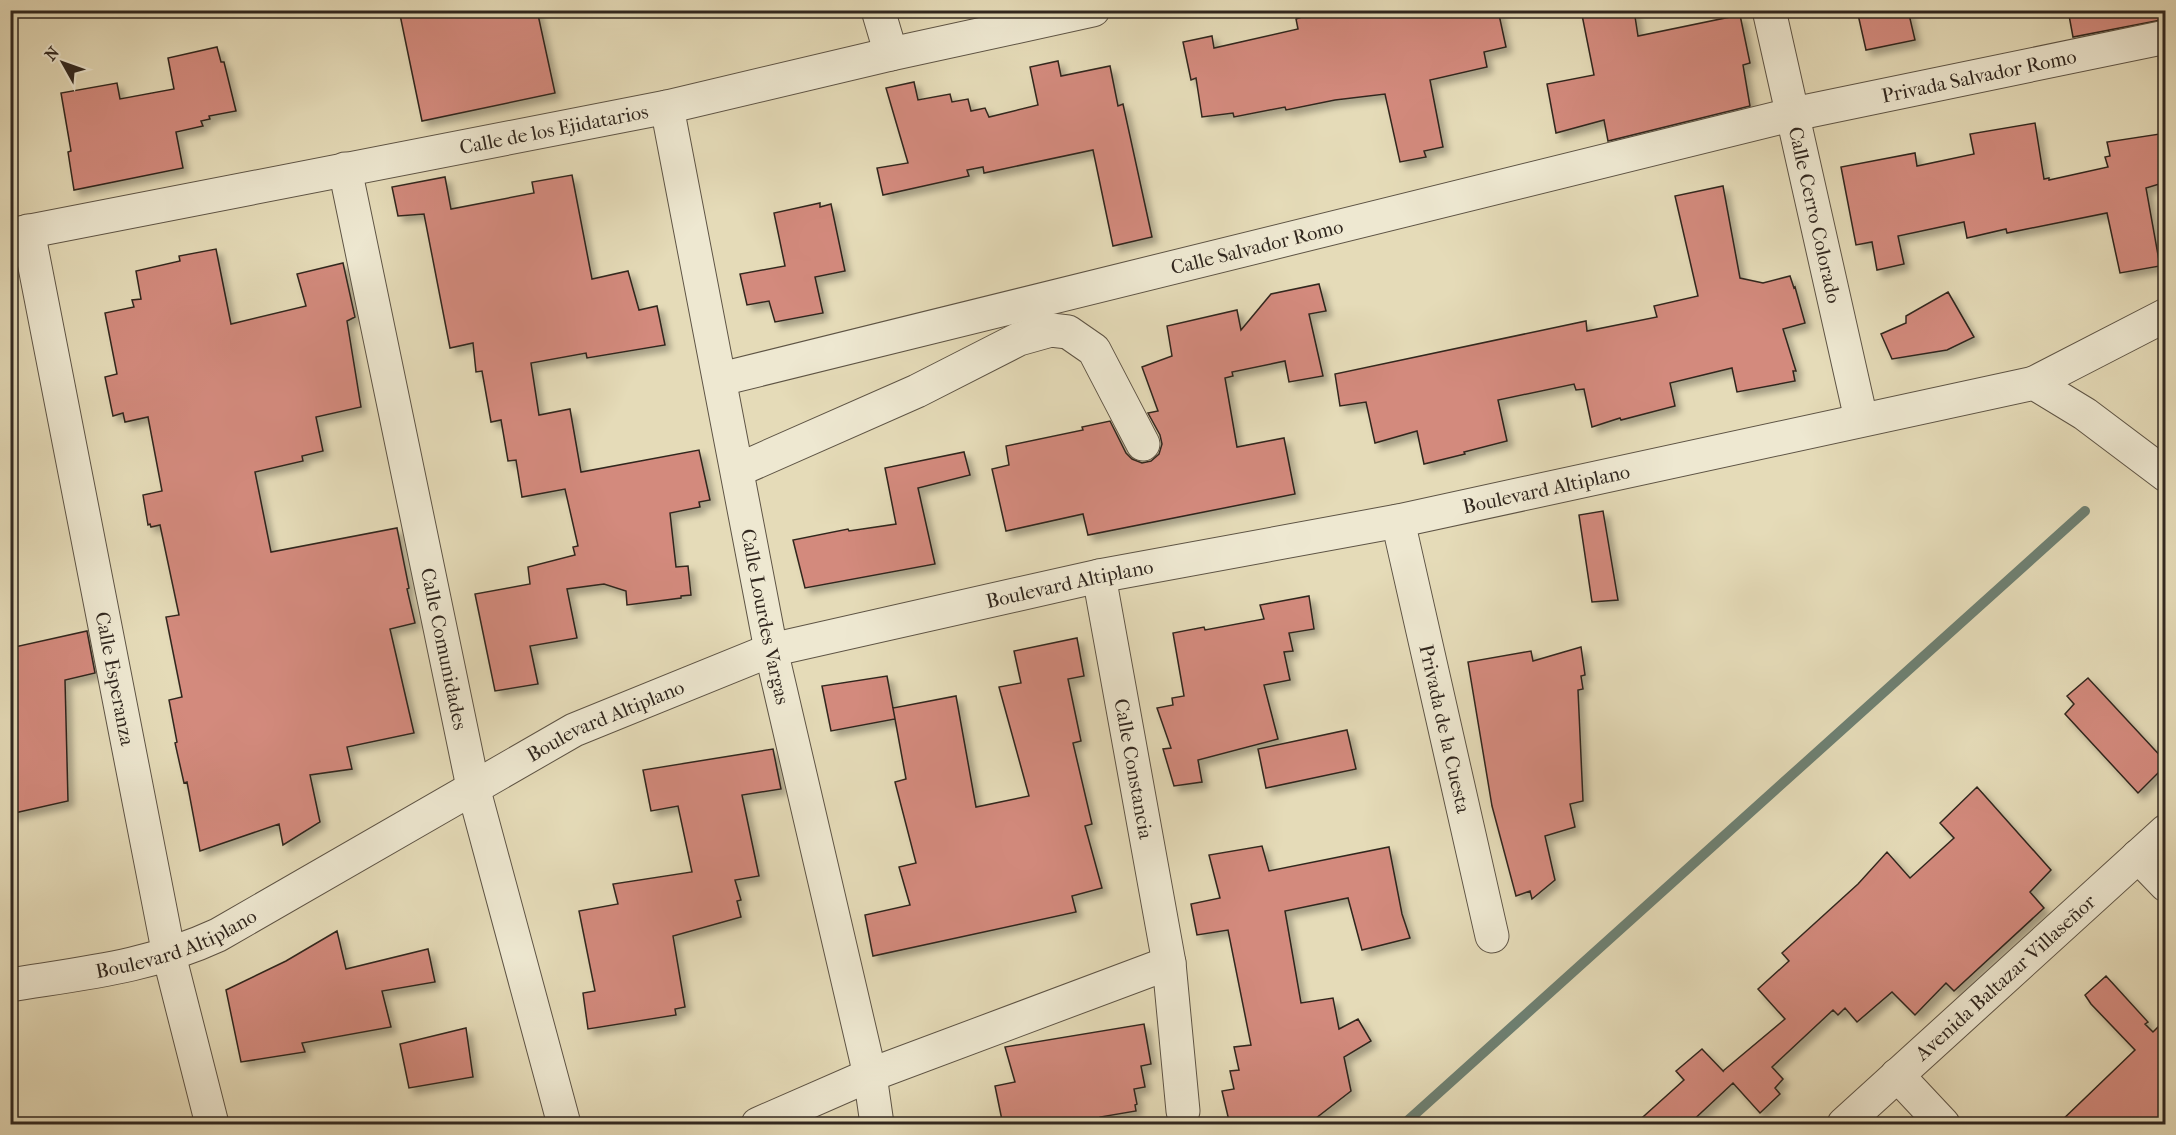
<svg xmlns="http://www.w3.org/2000/svg" width="2176" height="1135" font-family="'IM FELL French Canon',serif">
<style>
.lines{fill:none;stroke-linecap:round;stroke-linejoin:round}
.stream{stroke:#6e8072;stroke-width:10}
.building{fill:#d38a7d;stroke:#31271f;stroke-width:1.5;filter:url(#shadow)}
.minor-casing{stroke:#5e5445;stroke-width:35}
.minor{stroke:#eee8d1;stroke-width:33}
.labels{text-anchor:middle;dominant-baseline:central;stroke-width:4.5;stroke-linejoin:round;paint-order:stroke}
.street-label{font-size:20px;fill:#31271f;stroke:#eee8d1}
</style>
<defs>
<filter id="shadow"><feDropShadow dx="5.5" dy="5.5" stdDeviation="3" flood-color="#0004"/></filter>
</defs>
<rect width="100%" height="100%" fill="#e5dbb8"/>
<filter id="stains"><feTurbulence type="fractalNoise" baseFrequency=".00333" numOctaves="4"/><feColorMatrix values="0 0 0 0 .2 0 0 0 0 .09 0 0 0 0 .02 0 0 0 .5 -.17"/></filter>
<radialGradient id="worn" r=".72"><stop offset=".6" stop-color="#630" stop-opacity="0"/><stop offset="1" stop-color="#630" stop-opacity=".3"/></radialGradient>
<g class="lines">
<!-- stream -->
<path class="stream" d="M1404 1124 2085 511"/>
</g>
<!-- building -->
<path class="building" d="M399 10H537L555 93 422 121Z
M1301 10H1498L1506 47 1484 52 1487 67 1430 80 1443 147 1424 151 1426 157 1400 162 1385 94 1335 100 1286 110 1285 107 1234 117 1233 113 1202 117 1196 78 1191 80 1183 42 1212 36 1214 48 1298 29 1296 19 1302 17Z
M1581 10H1634L1638 36 1740 15 1750 63 1743 65 1750 106 1608 141 1604 120 1556 133 1547 84 1594 75Z
M1857 10H1908L1915 40 1866 50Z
M2068 10H2166V19L2073 37Z
M217 47 221 62H224L236 111 209 116 210 119 201 121 203 126 176 132 183 168 74 190 68 152 71 151 61 93 117 83 120 99 174 89 168 58Z
M1058 61 1061 76 1110 66 1118 106 1123 104 1152 237 1113 246 1093 150 984 173 983 167 967 170 969 176 883 195 877 168 908 163 886 88 914 82 918 100 950 94 952 102 968 99 971 111 985 108 989 117 1038 105 1030 67Z
M2035 123 2044 179 2049 178V180L2108 167 2105 157 2110 156 2107 142 2166 133V182L2146 188 2160 266 2120 273 2107 213 2007 233 2006 229 1967 238 1964 222 1898 236 1904 264 1877 270 1872 242 1856 245 1841 167 1915 153 1917 166 1974 154 1970 134Z
M572 175 592 279 628 271 639 310 657 306 665 345 587 358 586 353 531 363 539 415 570 409 581 472 699 450 710 500 699 502 700 507 670 513 676 567 688 566 691 595 681 596V598L627 605 626 591 604 584 567 589 577 638 530 646 538 684 495 691 475 594 530 584 528 567 575 555 573 547 578 546 565 489 522 497 516 460 508 461 501 420 491 422 482 371 476 372 473 343 450 348 424 214 398 216 392 187 445 177 451 209 534 193 532 182Z
M1723 186 1740 278 1763 283 1790 276 1794 288 1795 287 1805 323 1783 329 1796 371H1793L1795 381 1737 392 1732 368 1670 383 1675 406 1621 420 1620 418 1592 427 1584 389 1576 390 1574 384 1498 400 1507 441 1464 452 1465 454 1424 464 1417 431 1375 443 1366 402 1340 406 1335 374 1586 321 1587 331 1657 317 1654 306 1698 296 1675 196Z
M820 203V207L831 204 845 271 815 277 823 313 775 322 769 301 747 305 740 274 785 266 774 213Z
M216 249 231 324 306 306 297 274 343 263 355 317 347 321 361 407 316 417 323 451 302 456 303 461 255 472 271 552 397 528 409 588 407 589 415 623 390 629 414 733 347 747 352 769 310 775 320 822 283 845 279 824 200 851 187 782 184 783 175 743 177 742 169 700 182 697 166 617 179 615 160 525 151 527 150 524 148 525 143 495 162 491 148 417 125 422 123 413 113 416 105 377 117 374 105 313 134 307 132 300 141 299 136 271 180 261 179 256Z
M1319 284 1326 311 1309 314 1323 376 1289 382 1285 361 1232 372 1233 376 1225 378 1237 447 1284 438 1295 494 1088 535 1083 514 1006 531 992 469 1009 465 1006 446 1083 430 1082 427 1110 421 1126 453 1132 459 1142 463 1151 461 1159 454 1162 444 1160 435 1148 413 1158 411 1142 367 1172 356 1167 326 1237 310 1241 330 1271 294Z
M1948 292 1974 337 1947 350 1892 359 1881 334 1906 323V316Z
M964 452 970 475 918 488 935 564 805 588 793 540 848 529 849 531 896 524 885 468Z
M1603 511 1618 600 1592 602 1579 515Z
M1309 596 1314 629 1289 633 1293 651 1284 652 1290 680 1264 685 1278 739 1198 760 1202 782 1174 786 1163 749 1171 748 1157 708 1173 705 1172 698 1184 696 1173 633 1204 627 1205 630 1264 619 1260 605Z
M87 631 95 673 65 680 68 801 10 814V648Z
M1077 638 1084 676 1068 679 1081 741 1073 743 1092 824 1085 826 1102 888 1072 896 1076 912 873 956 865 915 910 905 899 867 916 863 895 782 906 779 893 708 956 696 976 807 1029 796 999 687 1021 683 1014 651Z
M1581 647 1585 675 1581 676 1583 689 1578 690 1583 801 1570 804 1575 827 1545 836 1555 880 1532 899 1530 891 1516 896 1492 806 1468 662 1531 651 1533 661Z
M887 676 895 719 831 731 822 686Z
M2088 678 2166 762V765L2138 793 2065 714 2074 704 2067 696Z
M1347 730 1356 769 1266 788 1258 749Z
M773 749 781 789 742 795 759 876 735 880 741 900 737 901 741 917 673 936 685 1007 675 1009 676 1015 588 1029 583 993 595 991 579 911 618 904 613 884 692 872 678 806 651 811 643 770Z
M1977 787 2051 870 2030 892 2044 908 1954 991 1946 983 1915 1015 1892 992 1857 1022 1845 1008 1838 1015 1833 1010 1772 1067 1783 1079 1775 1088 1780 1094 1760 1113 1733 1083 1688 1125H1634L1684 1080 1676 1071 1702 1049 1724 1072 1723 1071 1785 1019 1758 989 1789 961 1782 953 1858 884 1887 852 1910 878 1954 838 1940 823Z
M1262 846 1269 871 1389 847 1402 914 1410 938 1362 950 1348 898 1285 911 1301 1003 1333 998 1339 1029 1358 1019 1371 1041 1344 1057 1351 1091 1307 1125H1230L1222 1091 1234 1089 1230 1071 1239 1070 1234 1047 1251 1045 1228 930 1197 935 1191 904 1220 898 1209 855Z
M337 931 346 969 428 949 435 982 382 991 391 1027 302 1043 305 1052 241 1062 226 990 286 961Z
M2106 976 2148 1022 2145 1024 2153 1032 2166 1019V1116L2156 1125H2057L2135 1050 2091 1004 2085 995Z
M1144 1024 1151 1064 1141 1066 1145 1087 1134 1089 1137 1104 1135 1105 1136 1111 1100 1117 1101 1125H1003L995 1086 1015 1082 1005 1047Z
M466 1028 473 1077 409 1088 400 1044Z"/>
<g class="lines">
<defs>
<g id="minor">
<path d="M878 10 891 54"/>
<path id="s1" d="M1769 10 1861 419"/>
<path id="s2" d="M667 107 771 650 870 1075 877 1124"/>
<path id="s3" d="M345 169 473 787 564 1124"/>
<path id="s4" d="M28 231 169 955 212 1124"/>
<path id="s5" d="M10 235 667 107 891 54 1093 10"/>
<path id="s6" d="M721 379 1794 114 2166 37"/>
<path d="M2034 383 2166 315"/>
<path d="M738 470 917 391 1019 339 1051 330 1068 332 1094 350 1143 444"/>
<path id="s7" d="M1398 521 1492 936"/>
<path id="s8" d="M1099 576 1169 963 1183 1111"/>
<path d="M2138 856 2166 885"/>
<path id="s9" d="M10 985C84 973 149 967 218 935L574 730 771 650 1099 576 1398 521 2034 383 2085 414 2166 475"/>
<path d="M1897 1075 1943 1124"/>
<path d="M758 1124 870 1075 1169 963"/>
<path id="s10" d="M1844 1124 2166 831"/>
</g>
</defs>
<!-- minor casing -->
<use href="#minor" class="minor-casing"/>
<!-- minor -->
<use href="#minor" class="minor"/>
</g>
<g class="labels">
<!-- street labels -->
<g class="street-label">
<text stroke="none"><textPath href="#s6" startOffset="1294">Privada Salvador Romo</textPath></text>
<text stroke="none"><textPath href="#s5" startOffset="554">Calle de los Ejidatarios</textPath></text>
<text stroke="none"><textPath href="#s1" startOffset="210">Calle Cerro Colorado</textPath></text>
<text stroke="none"><textPath href="#s6" startOffset="552">Calle Salvador Romo</textPath></text>
<text stroke="none"><textPath href="#s9" startOffset="1630">Boulevard Altiplano</textPath></text>
<text stroke="none"><textPath href="#s9" startOffset="1144">Boulevard Altiplano</textPath></text>
<text stroke="none"><textPath href="#s2" startOffset="519">Calle Lourdes Vargas</textPath></text>
<text stroke="none"><textPath href="#s3" startOffset="490">Calle Comunidades</textPath></text>
<text stroke="none"><textPath href="#s4" startOffset="456">Calle Esperanza</textPath></text>
<text stroke="none"><textPath href="#s9" startOffset="658">Boulevard Altiplano</textPath></text>
<text stroke="none"><textPath href="#s7" startOffset="213">Privada de la Cuesta</textPath></text>
<text stroke="none"><textPath href="#s8" startOffset="196">Calle Constancia</textPath></text>
<text stroke="none"><textPath href="#s9" startOffset="172">Boulevard Altiplano</textPath></text>
<text stroke="none"><textPath href="#s10" startOffset="218">Avenida Baltazar Villaseñor</textPath></text>
</g>
</g>
<!-- margin -->
<rect width="2176" height="1135" fill="none" stroke="#e5dbb8" stroke-width="36"/>
<rect x="12" y="12" width="2152" height="1111" fill="none" stroke="#31271f" stroke-width="3"/>
<rect x="18" y="18" width="2140" height="1099" fill="none" stroke="#31271f" stroke-width="1.5"/>
<!-- north arrow -->
<g transform="translate(63 63) rotate(310)" stroke="#eee8d1" stroke-width="4.5" paint-order="stroke">
<path d="M0-4.5L10 22L0 15L-10 22Z" fill="#31271f"/>
<text y="-9" font-size="16" font-weight="bold" text-anchor="middle" fill="#31271f">N</text>
</g>
<rect width="100%" height="100%" filter="url(#stains)"/>
<rect width="100%" height="100%" fill="url(#worn)"/>
</svg>
